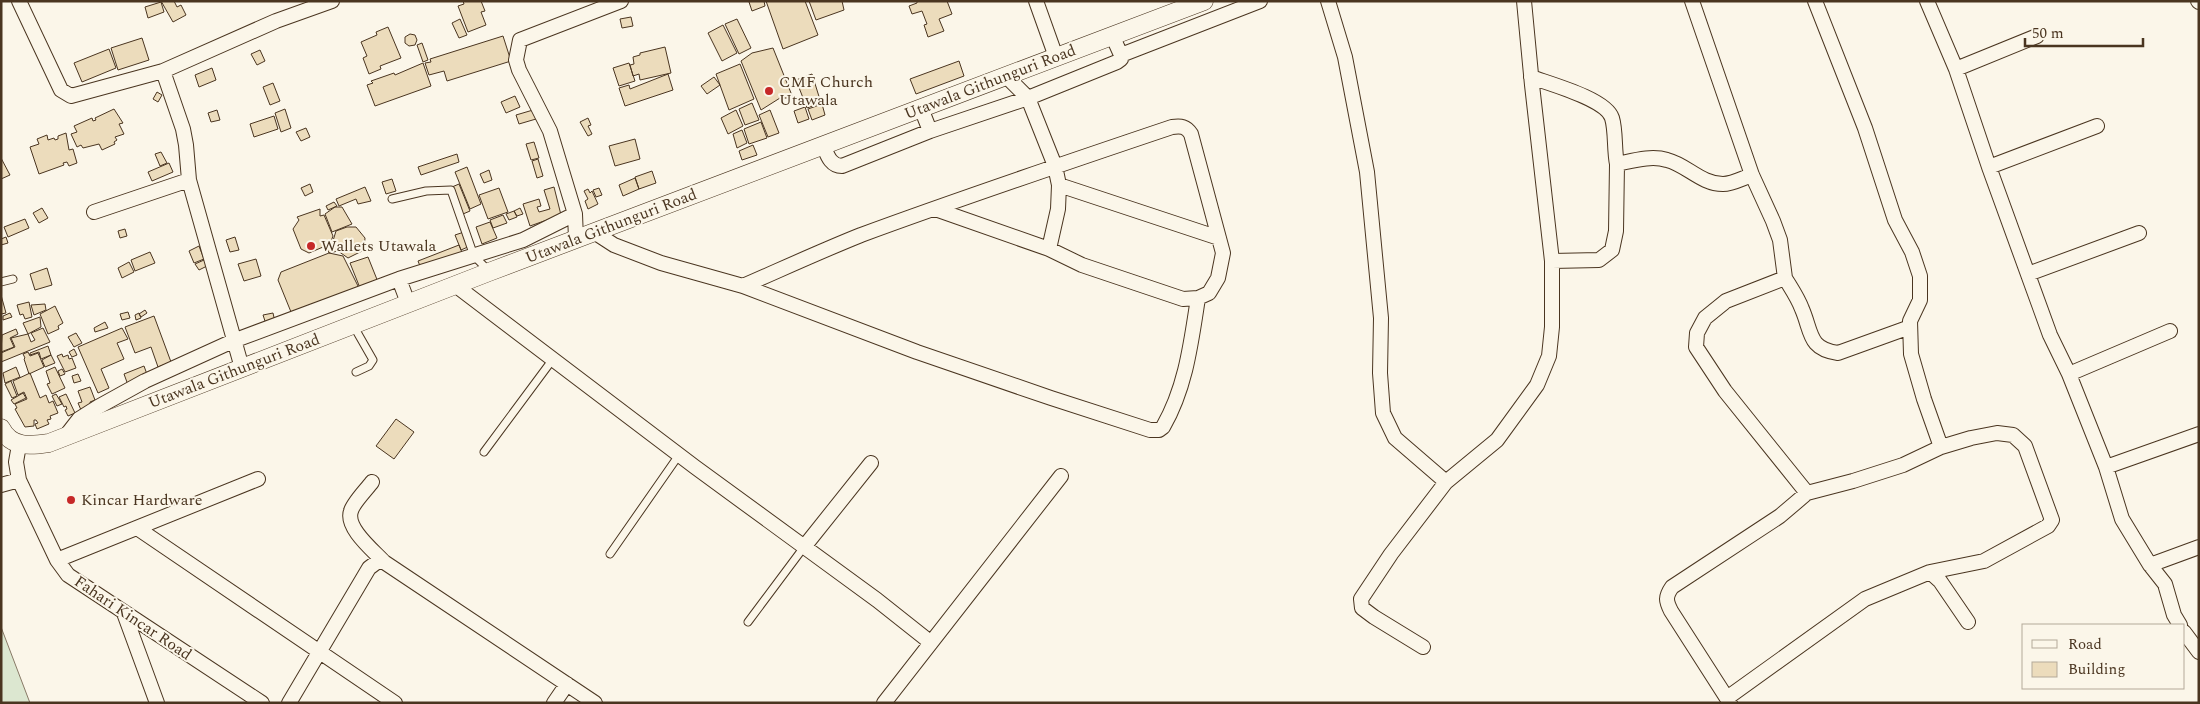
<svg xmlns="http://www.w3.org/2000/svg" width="2200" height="704" font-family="Spectral,serif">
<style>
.green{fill:#dce7d0;stroke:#887966}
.building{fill:#ecdcbc;stroke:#4a3520}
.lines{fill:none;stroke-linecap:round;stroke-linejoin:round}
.service-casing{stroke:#4a3520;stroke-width:9}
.minor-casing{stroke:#4a3520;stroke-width:16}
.tertiary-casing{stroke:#4a3520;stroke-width:19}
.service{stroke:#fbf6e9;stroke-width:7}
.minor{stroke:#fbf6e9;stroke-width:14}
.tertiary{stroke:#fbf6e9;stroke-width:18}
.poi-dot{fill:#c62828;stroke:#fbf6e9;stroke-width:2}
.labels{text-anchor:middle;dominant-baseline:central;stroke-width:4;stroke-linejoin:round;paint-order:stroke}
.poi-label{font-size:16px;fill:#4a3520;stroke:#fbf6e9;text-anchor:start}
.street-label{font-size:16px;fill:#4a3520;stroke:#fbf6e9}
</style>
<rect width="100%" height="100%" fill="#fbf6e9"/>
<!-- green -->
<path class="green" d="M1 627 30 703H1Z"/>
<!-- building -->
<path class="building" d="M161 1H174L177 7 181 5 186 15 173 22Z
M463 1H481L485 11 481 12 486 25 468 32 458 6 464 4Z
M752 1H764L765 6 752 11 749 2Z
M766 1H805L818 35 783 49Z
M809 1H842L844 10 816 20Z
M917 1H947L952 14 939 19 944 31 928 37 924 25 927 24 922 11 912 14 909 6 917 3Z
M161 2 164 12 148 18 145 7Z
M631 17 633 26 622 28 620 19Z
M460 19 467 35 459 38 452 23Z
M737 19 751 48 739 54 725 24Z
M723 25 737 53 722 61 708 33Z
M388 27 401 58 380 66 381 69 369 74 363 58 367 56 361 42 377 35 376 32Z
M410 34 415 35 417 40 415 45 409 46 405 43V37Z
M503 36 511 61 447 81 444 71 429 75 425 63 431 62 430 59Z
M142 38 149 60 118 70 111 48Z
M422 43 428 60 423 62 417 45Z
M665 47 671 73 640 80 639 74 633 76 630 65 634 64 633 57 640 55V53Z
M773 48 793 98H780L761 110 741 61 752 53Z
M109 49 116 68 82 82 74 63Z
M260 50 265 61 257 65 251 54Z
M959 61 964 76 916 94 910 79Z
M423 63 431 86 375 106 367 85 373 83 371 81 394 73 395 75Z
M629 63 635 81 619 86 613 68Z
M740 64 754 99 729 110 716 74Z
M212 68 216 80 199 87 195 75Z
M668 74 673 90 625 106 619 88 629 85 630 89Z
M812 74 821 103 807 108 796 80Z
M714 77 720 85 707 94 701 86Z
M273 83 280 101 270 105 263 87Z
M157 92 162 95 158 102 153 99Z
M515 96 520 107 506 113 501 102Z
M752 103 759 120 745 125 739 109Z
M822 104 825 115 812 120 808 109Z
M805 107 809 119 798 123 794 111Z
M114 109 123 123 119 124 124 134 115 137 117 140 114 142 115 144 102 150 99 144 83 148 81 145 77 147 71 134 77 132 74 126 92 118 93 121 96 120 95 118Z
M285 109 291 128 281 132 275 113Z
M217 110 220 120 211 122 208 113Z
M533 110 536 119 519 124 516 115Z
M736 110 743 126 728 134 721 118Z
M770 110 779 133 768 137 759 115Z
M274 116 278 129 254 137 250 124Z
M588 118 591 125 588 126 592 134 588 136 580 122Z
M761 122 767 138 749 144 744 129Z
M306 128 310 137 301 141 296 132Z
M742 130 747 143 737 148 733 134Z
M66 133 69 150 73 149 77 163 69 166 67 162 63 163 64 165 39 174 30 147 39 144 37 139 47 135 48 140 54 138 55 140 58 139V136Z
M635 139 640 159 615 166 609 146Z
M534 142 539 158 531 160 526 144Z
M753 145 757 155 742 160 739 151Z
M161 152 167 163 160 166 155 154Z
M457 154 459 162 421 175 418 167Z
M1 158 10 175 1 179Z
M538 159 543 176 537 178 532 161Z
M169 163 173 172 152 181 148 172Z
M467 167 481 204 470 209 455 172Z
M489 170 492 180 484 183 480 174Z
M652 171 656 183 639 189 635 177Z
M635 178 639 189 623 196 619 185Z
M392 179 396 191 386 194 382 182Z
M310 184 313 192 305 196 301 188Z
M459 184 470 211 463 214 452 187Z
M365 187 371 201 358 204 356 199 339 206 336 199Z
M554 187 561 215 530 226 523 204 539 199 541 206 537 207 539 212 550 209 544 190Z
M499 188 508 212 488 219 479 195Z
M599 188 602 195 596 197 593 190Z
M588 189 590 193 592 191 598 204 588 209 585 201 588 199 584 191Z
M334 202 337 206 328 210 326 206Z
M335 207H342L352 224 332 232 325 214Z
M42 208 48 218 39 223 33 213Z
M520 208 523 214 517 216 514 211Z
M320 209V216L324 215 333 236 330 244 309 253 301 249 293 229 299 220 297 217Z
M514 211 517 217 509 220 506 214Z
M503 215 507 223 493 228 490 220Z
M25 219 29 228 8 237 4 227Z
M490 222 497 238 482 244 476 227Z
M347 227H356L365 238 364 250 348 258 338 251 329 253 326 246 332 244 336 231Z
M125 229 127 236 120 238 118 231Z
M464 232 470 246 461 250 455 235Z
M6 237 8 243 1 245V239Z
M235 237 239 250 230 252 226 240Z
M459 245 463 255 422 271 418 261Z
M199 246 204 259 194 263 189 251Z
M150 252 155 263 135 271 131 260Z
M329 253 343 256 359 288 314 308 312 304 291 312 278 280 281 272Z
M368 257 378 282 360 288 350 263Z
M256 259 261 276 244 281 238 264Z
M204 260 207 266 199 270 195 264Z
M129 262 134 272 122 278 118 268Z
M47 268 52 285 35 290 30 274Z
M1 295 6 313 1 314Z
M29 302 32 317 25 319 23 314 20 315 17 305Z
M45 304 46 310 34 315 31 305Z
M55 306 63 323 58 326 59 329 48 334 40 314Z
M145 310 147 313 141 317 139 314Z
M128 312 130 318 122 320 120 314Z
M10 313 12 317 3 320V316Z
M139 313 141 318 136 320 135 315Z
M273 313 275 322 266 324 263 315Z
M154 316 171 362 158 367 151 347 135 353 125 327Z
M40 317 41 327 28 334 23 323Z
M105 322 108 328 95 332 94 328Z
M43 328 50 342 1 362V353L15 347 11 338 28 334 31 342 35 340 31 333Z
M122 328 128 339 117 343 124 359 101 369 109 388 98 393 78 347Z
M16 329 18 334 10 338 14 347 1 352 2 335Z
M76 333 82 343 74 347 68 337Z
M48 346 51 355 41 359 39 352 30 355V353Z
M74 349 77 355 72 357 69 352Z
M28 352 30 356 38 353 44 367 29 374 24 359 25 358 23 354Z
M62 354 63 357 68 355 69 359 72 358 76 368 65 372 57 356Z
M51 355 55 363 45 367 42 360Z
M144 366 148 377 128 385 124 374Z
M16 367 20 377 5 383 3 373Z
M55 367 65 388 52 394 47 384 50 383 46 371Z
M62 369 65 374 60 376 58 371Z
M30 373 40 398 46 395 49 403 53 401 58 413 50 416 51 419 47 420 49 424 37 429 35 424 38 423 36 420H34V426L25 427 15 409 17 408 15 404 27 399 24 392 18 395 13 381Z
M78 374 81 381 74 383 72 376Z
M11 381 17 396 12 398 5 384Z
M90 387 95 400 90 402 91 406 81 410 78 403 82 402 78 391Z
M23 393 26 398 14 404 11 400Z
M56 394 62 404 57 406 52 396Z
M66 394 75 413 68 416 65 410 67 409 66 406 64 407 59 397Z
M396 419 414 432 394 459 376 446Z"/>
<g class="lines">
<defs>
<path id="service" d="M392 199 426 191 451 190 474 256 489 271
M1 282 13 279
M353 325 373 360 369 366 356 372
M484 452 553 359
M610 554 679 455
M748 622 804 547"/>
<path id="minor" d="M19 1 61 90 71 96 163 71 183 129 186 145 189 180 94 212
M1036 1 1056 57
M1328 1 1345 57 1367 172 1381 318 1380 373 1383 413 1395 438 1446 482
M1692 1 1752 175 1773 221 1780 240 1785 278
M1927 1 1956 69 1989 167 2050 335 2069 374 2106 467 2122 519 2150 565 2165 584 2174 615 2180 625
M2198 1 2199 2
M1121 55 1260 1
M1956 69 2037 36
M163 71 276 21 332 1
M1006 76 1028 98 1055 166 1059 185 1058 209 1049 249
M1531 77C1550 84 1606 99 1612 118 1616 131 1614 150 1617 164
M921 108 930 131
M823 145C827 154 830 166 842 166L930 131 1028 98 1117 62 1121 59V55L1112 35
M1989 167 2097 126
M189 180 242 368
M1059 185 1219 238
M594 232 614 245 661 263 743 286 917 352 1051 398 1150 430H1159L1163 427C1186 387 1191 343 1198 298
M576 239 575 214 550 131 519 70 516 60 520 40 621 1
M1552 261 1599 260 1612 250 1616 231 1617 164C1632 161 1651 155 1667 160 1687 165 1701 184 1723 184 1732 184 1743 178 1752 175
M2028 274 2139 233
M399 279 408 303
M455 285 695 467 877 600 930 642
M743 286C782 269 821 251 861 235 964 197 1068 162 1172 127 1181 126 1186 126 1191 134L1223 253 1218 278 1209 293 1198 298 1183 299 1082 265 1049 249 935 209
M2069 374 2170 331
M65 437 79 419 98 407 145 381 233 341 399 279 523 240 575 214
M19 445 16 462 19 480 57 560 68 575 262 703
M2106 467 2199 434
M372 482C367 489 353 503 351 511 345 528 374 551 384 562
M1 485 19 480
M1807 493 1725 391 1696 347 1697 333 1705 318 1726 301 1785 278C1791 288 1798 298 1802 309 1812 332 1808 349 1838 353L1910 327
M137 528 395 703
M804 547 871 463
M57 560 258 479
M2150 565 2199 547
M1930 572 1940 581 1968 622
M124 613 157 703
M2184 632 2199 652
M1423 647 1374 617 1362 608 1361 599 1391 554 1446 482 1497 440 1537 385 1549 356 1552 327V261L1532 85 1524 1
M1727 698 1865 599 1930 572 1984 561 2048 526 2052 520 2025 446 2013 435 1997 433 1971 438 1941 447 1924 399 1911 354 1910 321 1920 300V276L1912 252 1895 220 1865 128 1815 1
M289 703 369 568 377 562H384L595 703
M554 703 567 684
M884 703 1061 476
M1730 703 1671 611C1666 601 1665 597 1672 587L1780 516 1807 493 1853 481 1903 465 1941 447"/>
<path id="tertiary" d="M1 428C11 448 30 446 49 443L489 272 1204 1"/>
</defs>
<!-- service casing -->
<use href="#service" class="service-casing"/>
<!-- minor casing -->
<use href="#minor" class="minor-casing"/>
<!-- tertiary casing -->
<use href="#tertiary" class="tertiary-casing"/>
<!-- service -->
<use href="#service" class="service"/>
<!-- minor -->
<use href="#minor" class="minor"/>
<!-- tertiary -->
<use href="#tertiary" class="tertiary"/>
</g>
<!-- markers -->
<g class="poi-dot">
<circle cx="769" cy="91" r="5"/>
<circle cx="311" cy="246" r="5"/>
<circle cx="71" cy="500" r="5"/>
</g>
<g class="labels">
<!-- poi labels -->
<g class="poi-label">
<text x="779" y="82">CMF Church<tspan x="779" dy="18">Utawala</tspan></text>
<text x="321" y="246">Wallets Utawala</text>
<text x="81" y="500">Kincar Hardware</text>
</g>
<!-- street labels -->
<g class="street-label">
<text transform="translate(990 82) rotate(-21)">Utawala Githunguri Road</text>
<text transform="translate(611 226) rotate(-21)">Utawala Githunguri Road</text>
<text transform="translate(234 371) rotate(-21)">Utawala Githunguri Road</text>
<text transform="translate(133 618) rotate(34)">Fahari Kincar Road</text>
</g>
</g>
<!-- border -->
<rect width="2200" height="704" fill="none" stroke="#4a3520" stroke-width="5"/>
<!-- legend -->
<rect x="2022" y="624" width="162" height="65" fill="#fbf6e9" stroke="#b4a999"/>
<rect x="2032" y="640" width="25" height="8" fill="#fbf6e9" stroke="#b4a999"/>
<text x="2068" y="649" font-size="15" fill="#4a3520">Road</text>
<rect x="2032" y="662" width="25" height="15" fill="#ecdcbc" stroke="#b4a999"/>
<text x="2068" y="674" font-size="15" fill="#4a3520">Building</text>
<!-- scale -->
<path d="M2025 38v8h118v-8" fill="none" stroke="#4a3520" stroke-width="2.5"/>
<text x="2032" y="38" font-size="15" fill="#4a3520" stroke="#fbf6e9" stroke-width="4" paint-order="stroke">50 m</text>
</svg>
